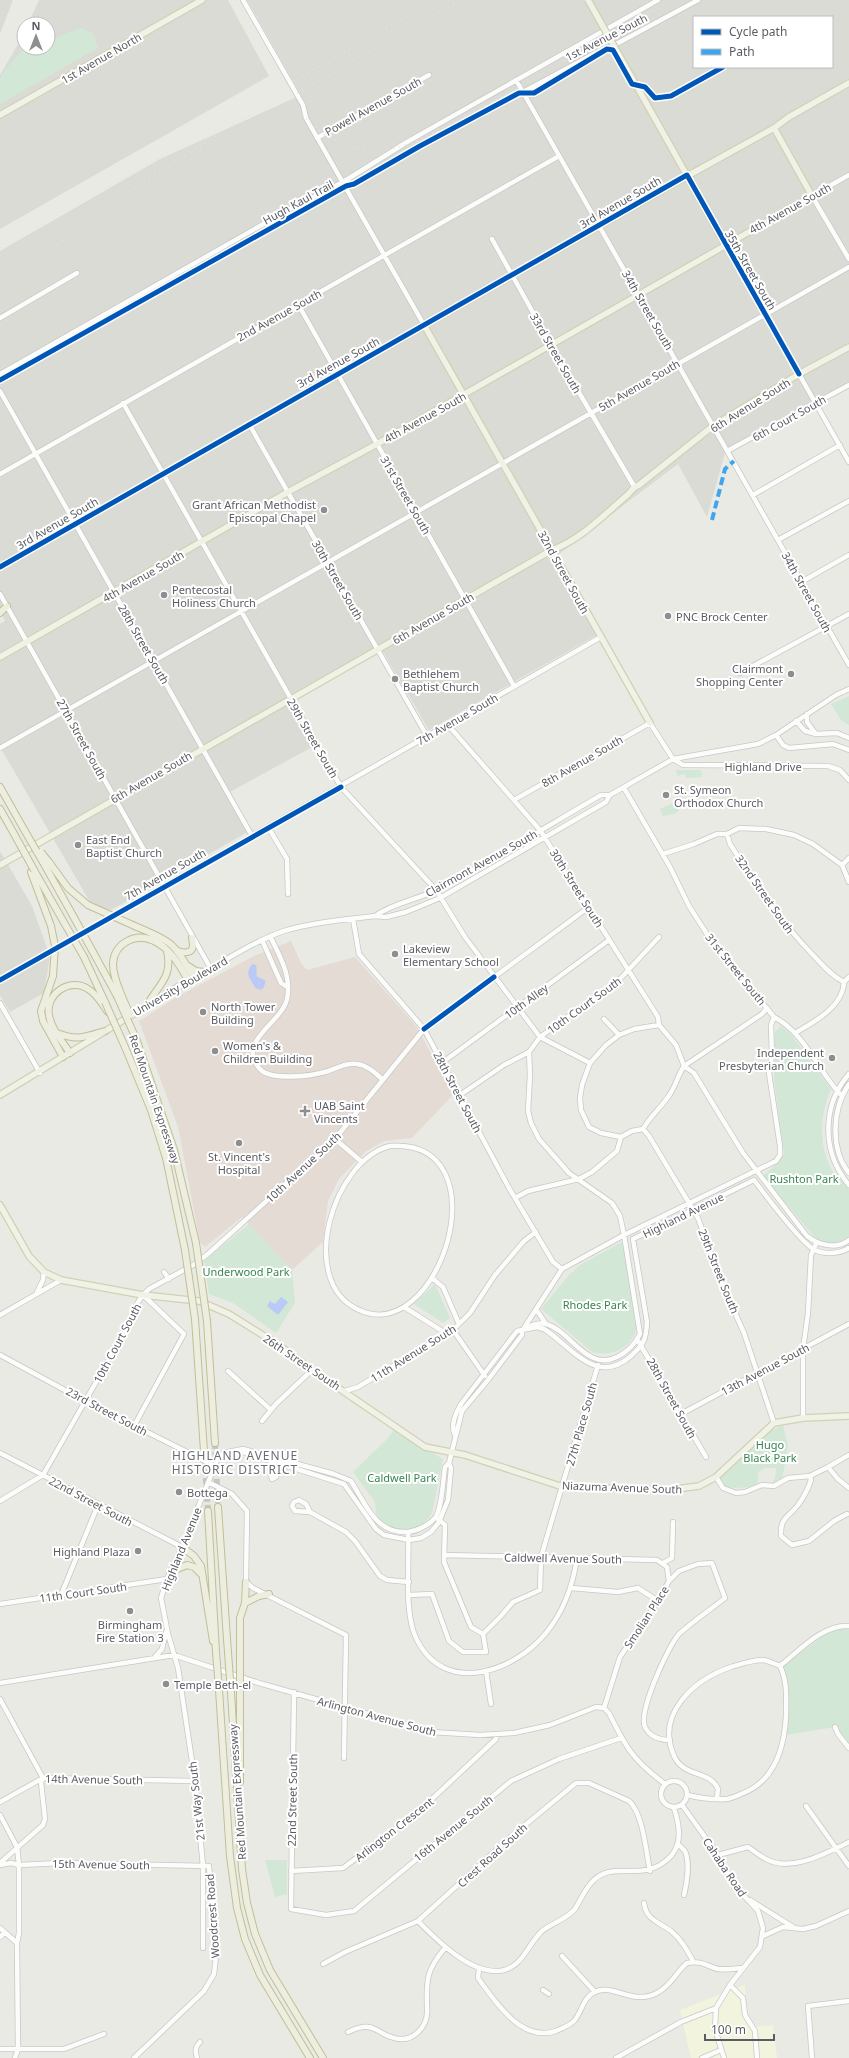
<svg xmlns="http://www.w3.org/2000/svg" width="849" height="2058" font-family="'Noto Sans',sans-serif">
<style>
.commercial{fill:#f3f4dd}
.industrial{fill:#dbdbd6;fill-rule:evenodd}
.medical{fill:#e4dbd4}
.green{fill:#d2e7d6}
.water{fill:#b8caf5}
.lines{fill:none;stroke-linecap:round;stroke-linejoin:round}
.canal{stroke:#b8caf5;stroke-width:5}
.highway-tunnel{stroke:#c6c6c4;stroke-width:6;stroke-dasharray:6 3;stroke-linecap:butt}
.minor-casing{stroke:#c7c8c7;stroke-width:6}
.major-casing{stroke:#d1d1b3;stroke-width:8}
.highway-casing{stroke:#c1bf93;stroke-width:8}
.minor{stroke:#fcfcfb;stroke-width:4.5}
.major{stroke:#f1f2e7;stroke-width:5.5}
.highway{stroke:#edeee0;stroke-width:6}
.rail{stroke:#e2e2e2;stroke-width:1.5;stroke-dasharray:1 5;stroke-linecap:butt}
.major-bridge-casing{stroke:#d1d1b3;stroke-width:8;stroke-linecap:butt}
.highway-bridge-casing{stroke:#c1bf93;stroke-width:8;stroke-linecap:butt}
.major-bridge{stroke:#f1f2e7;stroke-width:5.5}
.highway-bridge{stroke:#edeee0;stroke-width:6}
.quiet{stroke:#40a5ee;stroke-width:4;stroke-dasharray:8 4;stroke-linecap:butt}
.cycleway-casing{stroke:#fff;stroke-width:8}
.cycleway{stroke:#0057b8;stroke-width:5}
.poi-dot{fill:#8c8e90;stroke:#fff;stroke-width:1.5}
.labels{text-anchor:middle;dominant-baseline:central;stroke-width:4;stroke-linejoin:round;paint-order:stroke}
.street-label{font-size:11px;fill:#5a5c62;stroke:#fff}
.poi-label{font-size:11px;fill:#5a5c62;stroke:#fff;text-anchor:start}
.park-label{font-size:11px;fill:#388450;stroke:#fff}
.neighbourhood-label{font-size:12px;letter-spacing:1px;fill:#6b6d74;stroke:#fff}
</style>
<rect width="100%" height="100%" fill="#eaeae5"/>
<!-- commercial -->
<path class="commercial" d="M745 1985 746 2016 755 2027 773 2025 777 2058H691L680 2010Z"/>
<!-- industrial -->
<path class="industrial" d="M0 0H13L0 34Z
M39 0H228L269 76 0 229V75L24 34V48H48V24H28Z
M247 0H849V383L725 453 707 517 678 464 554 558 597 635 429 730 379 645 286 697 314 746 230 792 251 830 109 911 90 902 0 747V624L5 621 0 611V251L160 159 301 95ZM694 17H832V67H694Z
M0 851 32 906 50 956 44 993 10 1012 0 995Z"/>
<!-- medical -->
<path class="medical" d="M291 941 301 963 307 970 355 957 417 1027 453 1095 412 1138 384 1141 365 1152 339 1179 328 1201 323 1242 292 1270 242 1217 205 1247 200 1242 178 1127 139 1021 175 998 254 956Z"/>
<!-- green -->
<path class="green" d="M81 28 93 33 98 48 0 104V78L5 70 21 52 31 48H48V41Z
M849 696V725L841 720 831 704Z
M675 770H701L702 777 686 778 684 774 678 776Z
M676 802 679 811 674 814 663 816 660 809Z
M781 1026 790 1033 831 1089C820 1116 818 1144 832 1170 836 1177 844 1183 849 1189V1237C838 1245 826 1245 815 1238L763 1176 779 1162 784 1154 774 1080 775 1032Z
M249 1224 292 1270 295 1303 276 1333 233 1303 209 1294 204 1261Z
M622 1242 637 1323C636 1346 613 1358 592 1352L541 1309 568 1276 580 1265Z
M435 1284 450 1318 443 1323 414 1304Z
M783 1425 788 1445 782 1480 772 1484 775 1478 776 1468H764L758 1472C758 1474 759 1479 758 1481 754 1490 731 1488 724 1487L718 1476 762 1435Z
M394 1430 443 1459 432 1513C422 1533 398 1533 381 1522L376 1513 375 1502 353 1472 386 1440Z
M842 1627H849V1745L835 1727 786 1735 789 1685 783 1666 831 1630Z
M265 1860H287V1894L275 1897Z"/>
<!-- water -->
<path class="water" d="M281 1297 288 1302 278 1315 267 1306 270 1301 275 1304Z"/>
<g class="lines">
<!-- canal -->
<path class="canal" d="M253 967C247 975 254 979 257 986L261 987 263 982 254 978V967"/>
<!-- highway-tunnel -->
<path class="highway-tunnel" d="M215 1443 218 1507
M204 1451 208 1511"/>
<defs>
<path id="minor" d="M243 0 303 105 306 118 424 325
M516 80 849 665
M523 92 603 49H607L698 0
M317 138 429 75
M849 175 812 196 849 259
M492 239 551 345 634 486
M725 244 849 462
M298 304 514 686
M0 318 77 273
M0 374 288 210 343 182 407 142 658 0
M0 391 252 836
M123 403 341 787 436 890 465 937 540 1037 590 1063
M249 424 427 736
M729 450 849 385
M0 474 559 156
M753 495 840 445
M778 540 849 501
M803 581 849 555
M0 594 211 969
M740 673 849 614
M807 714V722L816 734 837 733 849 738
M796 721 805 731 816 734
M448 725 540 830 658 1017 659 1025
M776 735 783 745 789 748 833 744 849 750
M0 748 849 267
M624 788 670 867 689 906 714 945 774 1017C805 1033 818 1071 841 1095
M514 800 650 723 673 759 683 765 828 766 840 770 849 780
M268 827 287 859 288 894
M727 834 730 844C755 883 780 921 812 954 822 964 831 976 844 982
M663 854 694 844 717 834H727L739 828 766 829 794 835 813 844 842 865 849 882
M842 865 849 858
M375 916C393 903 417 900 436 890 492 860 546 827 601 795H610L673 759 758 744 776 735 836 695 849 689
M353 919 359 954 424 1029 509 1188 553 1262 562 1269
M270 936C280 957 292 976 287 999 282 1023 235 1041 260 1069 270 1081 311 1076 325 1072 336 1069 346 1062 357 1064 367 1065 376 1073 383 1080
M262 940 281 983 287 987
M194 978C223 962 252 942 284 931 313 922 345 920 375 916L386 917 406 912 440 898 606 802 610 795
M0 980 601 637
M0 1003 40 1073
M604 1019 619 1035
M795 1033C814 1022 843 1007 844 982L849 977
M443 1062 609 940
M684 1066 694 1073 743 1153 807 1236C818 1245 837 1250 849 1240
M849 1074C822 1105 821 1152 849 1185
M849 1084C832 1109 830 1149 849 1173
M460 1095 504 1065 529 1052
M643 1129 649 1136 698 1218 722 1284 744 1333 774 1423
M643 1129C650 1116 662 1107 670 1094 676 1085 678 1075 684 1066L762 1014 767 1008
M621 1137 601 1133 589 1127 581 1110 580 1098 582 1085 590 1063 606 1045 619 1035 634 1029 659 1025 676 1045 684 1066
M621 1137 632 1131 643 1129
M335 1139 362 1162
M390 1146C506 1138 439 1351 357 1309 297 1280 333 1160 390 1146Z
M754 1180C766 1196 798 1239 813 1249 823 1255 839 1254 849 1248
M515 1198 528 1191 579 1179 592 1172 617 1151 621 1137
M633 1239 754 1180
M164 1272 169 1279
M432 1278 443 1287 459 1324
M37 1292 43 1280 44 1272
M404 1307 447 1334
M536 1309 546 1324
M0 1315 61 1280
M453 1330 485 1376
M523 1330C530 1326 537 1322 546 1324 571 1331 587 1372 617 1357 627 1352 635 1344 640 1334L624 1235 620 1216 612 1203 569 1173 539 1139 531 1123 528 1111 530 1075 529 1052 540 1037 620 979 659 937
M637 1339 706 1457
M0 1355 85 1401 215 1466
M228 1371 271 1410
M345 1391 358 1387 453 1330 470 1313 495 1275 524 1241 536 1232
M681 1414 849 1324
M803 1418V1349L808 1313 811 1255 816 1244
M262 1421 276 1404 312 1370
M134 1426 184 1334 143 1295
M455 1435C450 1426 456 1412 461 1404L517 1331 537 1327 544 1329C571 1346 596 1387 631 1356 644 1344 646 1340 647 1322L633 1239
M236 1450 344 1484 376 1529 384 1535 409 1540 421 1538 431 1532 439 1522 448 1500 451 1468 449 1463
M0 1453 182 1547
M849 1455 828 1467 838 1479 849 1488
M810 1476 828 1467
M716 1477 723 1488 736 1493 745 1492 762 1485 774 1486 788 1478 810 1476 811 1480C808 1489 804 1497 798 1505 788 1518 780 1517 781 1536L792 1545 809 1541 834 1521 847 1514
M272 1479 276 1477 281 1462
M272 1479 271 1475 276 1461
M208 1482 232 1494 247 1511 246 1582 253 1588 346 1635 344 1758
M0 1501 43 1475 107 1363 138 1302 143 1295 149 1289 195 1264 209 1253 335 1139 424 1029 589 907
M310 1512 295 1511 292 1506 294 1502 299 1500 306 1504 310 1512 346 1532 355 1541 380 1576 387 1580 409 1582
M438 1519 445 1525 444 1562 471 1627 483 1634
M408 1532C410 1562 403 1614 417 1640 445 1696 514 1672 546 1633 564 1611 573 1585 577 1558
M444 1555 657 1560 667 1567 669 1581
M663 1563 672 1558 673 1522
M571 1588 618 1592 638 1588 658 1601
M61 1595 98 1505
M409 1595 432 1594 449 1641 463 1652H486L483 1634
M0 1604 167 1579
M483 1634 501 1616 513 1602 540 1590 541 1557 598 1365
M154 1658 162 1649 166 1632
M780 1666C799 1651 823 1624 849 1626
M486 1671 491 1704
M0 1683 174 1655 259 1683 431 1732 480 1735 514 1733 550 1725 596 1707 604 1708 609 1713C626 1748 633 1760 665 1784
M294 1692 291 1909 326 1915 354 1911 511 1781 559 1759 621 1738
M0 1699 43 1778 41 1782 45 1819 43 1825 0 1863
M604 1708 620 1657 658 1601 669 1581 679 1571 687 1568 698 1564 712 1563 725 1598C710 1610 693 1621 679 1634 668 1646 638 1712 645 1727 650 1737 659 1740 670 1740
M835 1727 838 1734 849 1748
M661 1794a13 13 0 1 1 26 0a13 13 0 1 1-26 0Z
M687 1795C700 1798 714 1800 727 1799 732 1798 737 1796 741 1794 774 1782 784 1750 786 1717 786 1699 788 1683 780 1666
M717 1798 718 1789C711 1771 685 1777 675 1758 654 1715 693 1680 731 1667 741 1664 752 1660 763 1660 769 1661 775 1664 780 1666
M0 1802 43 1778 195 1781
M682 1805 718 1855 735 1886 758 1911 763 1928 760 1947 730 1985 716 2008 715 2029 724 2058
M806 1806 849 1866
M0 1815 17 1847 19 1865V1933L17 1943 18 2049 15 2058
M678 1844C680 1846 683 1849 685 1851 690 1863 687 1883 684 1895
M718 1855 748 1847C754 1851 760 1856 766 1859 791 1873 826 1853 849 1842
M0 1865 11 1863 19 1865 61 1863 209 1866 216 1956 214 1974 204 1991 134 2058
M291 1871 343 1868 416 1814 496 1739 497 1734
M750 1900 793 1927
M644 1903C646 1920 659 1922 671 1931 681 1939 687 1950 693 1961
M418 1921C438 1941 469 1973 499 1971 522 1969 527 1945 542 1931 552 1923 567 1919 575 1909 580 1901 584 1891 591 1883 613 1857 643 1886 671 1856 683 1842 679 1824 674 1808
M0 1928 17 1943
M763 1936 783 1927 803 1929 816 1926 849 1911
M0 1937 5 1933
M203 1948V1866L195 1781 178 1668 168 1634 161 1598 167 1579 182 1547 218 1458 223 1453 243 1449 334 1474 351 1481C366 1505 376 1534 408 1532 417 1531 429 1525 435 1518 442 1509 443 1480 445 1467L449 1463 462 1411 488 1380 522 1335V1331L562 1269 624 1235 776 1161 780 1155V1146L769 1073 772 1056 771 1025 774 1017
M562 1956 595 1992
M323 1964 345 1952 418 1921 513 1835 576 1783H589L629 1801C643 1813 646 1852 650 1871
M479 1969 478 1978C495 2001 521 2043 556 2031 562 2028 569 2026 574 2021 582 2012 583 1997 595 1992 614 1983 631 2006 657 1993 671 1986 676 1972 687 1963 702 1960 706 1966 718 1969 726 1970 734 1969 742 1968
M730 1985 743 1998 745 2015 755 2031 757 2058
M543 1990 549 1994
M348 2032C355 2029 361 2026 368 2027 377 2028 383 2035 391 2037 412 2045 429 2027 427 2007 426 1979 427 1969 445 1948
M0 2049H64L104 2034
M197 2058C195 2051 195 2047 200 2042
M616 2058 681 2022 716 2008
M702 2058 721 2050
M812 2058 808 2006 849 2001"/>
<path id="major" d="M0 115 202 0
M671 147 725 244
M424 325 650 723
M0 567 671 185 774 128 789 117 849 83
M0 657 288 492 377 444 812 196 774 128
M0 865 552 550C580 540 603 516 625 497 631 493 632 487 639 485L713 426 799 374 849 347
M0 1095 191 979
M0 1205 29 1256 44 1272 61 1280 143 1295 199 1301 229 1314 277 1344 312 1370 425 1447 465 1455 563 1487 668 1490 699 1486 716 1477 774 1423 803 1418 849 1416"/>
<path id="highway" d="M0 613 7 606
M0 787 22 826
M0 809 13 832
M49 862 68 888 88 905
M44 864 72 914
M34 870 62 919
M31 872 51 926
M137 927C174 942 174 944 194 978
M178 951C191 955 195 950 192 938
M93 952 117 996
M84 957 105 1002
M188 966 196 971 204 972
M53 976 41 1011 43 1021 63 1057
M121 994C117 984 113 975 113 964 114 943 136 932 154 941 170 948 180 966 188 980
M147 1005C159 984 173 977 167 951
M57 1033C77 1041 85 1037 105 1031
M137 1041 174 1150 196 1243
M125 1047 151 1110 166 1158 185 1250
M70 1053C63 1042 51 1029 49 1015 45 994 70 977 88 989 97 994 102 1004 108 1012
M195 1319 204 1451
M207 1321 215 1443
M218 1507 227 1639
M208 1511 216 1652
M182 1547 194 1556 201 1566 213 1641
M170 1572 187 1565 194 1567 201 1574
M245 1603 259 1596 269 1594
M240 1643V1618L245 1603 246 1582
M219 1690 230 1856 237 1908 245 1939 260 1975 310 2058
M231 1693 242 1869 247 1903 255 1934 270 1970 323 2058
M240 1782V1696"/>
</defs>
<!-- minor casing -->
<use href="#minor" class="minor-casing"/>
<!-- major casing -->
<use href="#major" class="major-casing"/>
<!-- highway casing -->
<use href="#highway" class="highway-casing"/>
<!-- minor -->
<use href="#minor" class="minor"/>
<!-- major -->
<use href="#major" class="major"/>
<!-- highway -->
<use href="#highway" class="highway"/>
<!-- rail -->
<path class="rail" d="M236 0C248 21 260 42 272 64 281 79 289 96 300 111 322 142 365 158 402 146 433 137 459 115 489 104L672 0
M0 59 27 0
M210 134 290 97 460 0
M178 172 201 150
M0 240 14 233
M0 248 436 0
M54 250 75 227 92 214 219 134"/>
<defs>
<path id="major-bridge" d="M588 0 671 147"/>
<path id="highway-bridge" d="M22 826 44 864
M13 832 34 870
M41 852 49 862
M88 905 137 927
M72 914 93 952
M62 919 84 957
M51 926 55 946 53 976
M121 994 130 1015
M117 996 137 1041
M105 1002 125 1047
M196 1243 207 1321
M185 1250 195 1319
M227 1639 231 1693
M240 1643V1696
M216 1652 219 1690"/>
</defs>
<!-- major-bridge casing -->
<use href="#major-bridge" class="major-bridge-casing"/>
<!-- highway-bridge casing -->
<use href="#highway-bridge" class="highway-bridge-casing"/>
<!-- major-bridge -->
<use href="#major-bridge" class="major-bridge"/>
<!-- highway-bridge -->
<use href="#highway-bridge" class="highway-bridge"/>
<!-- quiet -->
<path class="quiet" d="M712 520 725 469 734 461"/>
<defs>
<path id="cycleway" d="M0 380 346 186 354 184 420 146 519 93H534L607 49 613 50 632 84 645 87 655 98 671 96 723 67
M0 567 687 175 799 374
M0 980 341 787
M424 1029 494 977"/>
</defs>
<!-- cycleway casing -->
<use href="#cycleway" class="cycleway-casing"/>
<!-- cycleway -->
<use href="#cycleway" class="cycleway"/>
</g>
<!-- markers -->
<g class="poi-dot">
<circle cx="324" cy="510" r="4"/>
<circle cx="164" cy="595" r="4"/>
<circle cx="668" cy="616" r="4"/>
<circle cx="791" cy="674" r="4"/>
<circle cx="395" cy="679" r="4"/>
<circle cx="666" cy="795" r="4"/>
<circle cx="78" cy="845" r="4"/>
<circle cx="395" cy="954" r="4"/>
<circle cx="203" cy="1012" r="4"/>
<circle cx="215" cy="1051" r="4"/>
<circle cx="832" cy="1058" r="4"/>
<path d="M303 1105h4v4h4v4h-4v4h-4v-4h-4v-4h4z"/>
<circle cx="239" cy="1143" r="4"/>
<circle cx="179" cy="1492" r="4"/>
<circle cx="138" cy="1551" r="4"/>
<circle cx="130" cy="1611" r="4"/>
<circle cx="166" cy="1684" r="4"/>
</g>
<g class="labels">
<!-- street labels -->
<g class="street-label">
<text transform="translate(606 37) rotate(-27)">1st Avenue South</text>
<text transform="translate(101 58) rotate(-30)">1st Avenue North</text>
<text transform="translate(373 106) rotate(-29)">Powell Avenue South</text>
<text transform="translate(298 202) rotate(-29)">Hugh Kaul Trail</text>
<text transform="translate(620 202) rotate(-30)">3rd Avenue South</text>
<text transform="translate(790 208) rotate(-29)">4th Avenue South</text>
<text transform="translate(751 270) rotate(60)">35th Street South</text>
<text transform="translate(648 310) rotate(60)">34th Street South</text>
<text transform="translate(279 315) rotate(-29)">2nd Avenue South</text>
<text transform="translate(556 353) rotate(60)">33rd Street South</text>
<text transform="translate(338 362) rotate(-29)">3rd Avenue South</text>
<text transform="translate(639 385) rotate(-30)">5th Avenue South</text>
<text transform="translate(750 405) rotate(-32)">6th Avenue South</text>
<text transform="translate(425 417) rotate(-29)">4th Avenue South</text>
<text transform="translate(789 418) rotate(-29)">6th Court South</text>
<text transform="translate(406 495) rotate(60)">31st Street South</text>
<text transform="translate(57 523) rotate(-30)">3rd Avenue South</text>
<text transform="translate(564 572) rotate(61)">32nd Street South</text>
<text transform="translate(143 576) rotate(-30)">4th Avenue South</text>
<text transform="translate(338 580) rotate(60)">30th Street South</text>
<text transform="translate(807 592) rotate(61)">34th Street South</text>
<text transform="translate(433 618) rotate(-30)">6th Avenue South</text>
<text transform="translate(144 644) rotate(60)">28th Street South</text>
<text transform="translate(457 719) rotate(-30)">7th Avenue South</text>
<text transform="translate(313 738) rotate(60)">29th Street South</text>
<text transform="translate(82 739) rotate(61)">27th Street South</text>
<text transform="translate(582 761) rotate(-30)">8th Avenue South</text>
<text x="763" y="766">Highland Drive</text>
<text transform="translate(151 777) rotate(-30)">6th Avenue South</text>
<text transform="translate(481 863) rotate(-29)">Clairmont Avenue South</text>
<text transform="translate(165 874) rotate(-30)">7th Avenue South</text>
<text transform="translate(577 888) rotate(58)">30th Street South</text>
<text transform="translate(765 894) rotate(55)">32nd Street South</text>
<text transform="translate(736 969) rotate(51)">31st Street South</text>
<text transform="translate(180 986) rotate(-30)">University Boulevard</text>
<text transform="translate(526 1001) rotate(-36)">10th Alley</text>
<text transform="translate(584 1005) rotate(-36)">10th Court South</text>
<text transform="translate(458 1092) rotate(62)">28th Street South</text>
<text transform="translate(155 1099) rotate(71)">Red Mountain Expressway</text>
<text transform="translate(303 1167) rotate(-43)">10th Avenue South</text>
<text transform="translate(683 1215) rotate(-26)">Highland Avenue</text>
<text transform="translate(719 1271) rotate(68)">29th Street South</text>
<text transform="translate(117 1343) rotate(-62)">10th Court South</text>
<text transform="translate(413 1353) rotate(-32)">11th Avenue South</text>
<text transform="translate(302 1362) rotate(34)">26th Street South</text>
<text transform="translate(765 1369) rotate(-28)">13th Avenue South</text>
<text transform="translate(672 1398) rotate(61)">28th Street South</text>
<text transform="translate(107 1411) rotate(28)">23rd Street South</text>
<text transform="translate(581 1424) rotate(-74)">27th Place South</text>
<text transform="translate(622 1487) rotate(2)">Niazuma Avenue South</text>
<text transform="translate(91 1501) rotate(28)">22nd Street South</text>
<text transform="translate(181 1549) rotate(-68)">Highland Avenue</text>
<text transform="translate(563 1558) rotate(1)">Caldwell Avenue South</text>
<text transform="translate(83 1592) rotate(-8)">11th Court South</text>
<text transform="translate(646 1617) rotate(-57)">Smolian Place</text>
<text transform="translate(377 1716) rotate(15)">Arlington Avenue South</text>
<text transform="translate(94 1779) rotate(1)">14th Avenue South</text>
<text transform="translate(237 1792) rotate(-94)">Red Mountain Expressway</text>
<text transform="translate(292 1800) rotate(-89)">22nd Street South</text>
<text transform="translate(196 1801) rotate(-96)">21st Way South</text>
<text transform="translate(453 1828) rotate(-39)">16th Avenue South</text>
<text transform="translate(394 1829) rotate(-38)">Arlington Crescent</text>
<text transform="translate(492 1855) rotate(-42)">Crest Road South</text>
<text transform="translate(101 1864) rotate(1)">15th Avenue South</text>
<text transform="translate(725 1867) rotate(56)">Cahaba Road</text>
<text transform="translate(212 1916) rotate(-94)">Woodcrest Road</text>
</g>
<!-- poi labels -->
<g class="poi-label">
<text x="316" y="504" text-anchor="end">Grant African Methodist<tspan x="316" dy="13">Episcopal Chapel</tspan></text>
<text x="172" y="589">Pentecostal<tspan x="172" dy="13">Holiness Church</tspan></text>
<text x="676" y="616">PNC Brock Center</text>
<text x="783" y="668" text-anchor="end">Clairmont<tspan x="783" dy="13">Shopping Center</tspan></text>
<text x="403" y="673">Bethlehem<tspan x="403" dy="13">Baptist Church</tspan></text>
<text x="674" y="789">St. Symeon<tspan x="674" dy="13">Orthodox Church</tspan></text>
<text x="86" y="839">East End<tspan x="86" dy="13">Baptist Church</tspan></text>
<text x="403" y="948">Lakeview<tspan x="403" dy="13">Elementary School</tspan></text>
<text x="211" y="1006">North Tower<tspan x="211" dy="13">Building</tspan></text>
<text x="223" y="1045">Women's &amp;<tspan x="223" dy="13">Children Building</tspan></text>
<text x="824" y="1052" text-anchor="end">Independent<tspan x="824" dy="13">Presbyterian Church</tspan></text>
<text x="314" y="1105">UAB Saint<tspan x="314" dy="13">Vincents</tspan></text>
<text x="239" y="1156" text-anchor="middle">St. Vincent's<tspan x="239" dy="13">Hospital</tspan></text>
<text x="187" y="1492">Bottega</text>
<text x="130" y="1551" text-anchor="end">Highland Plaza</text>
<text x="130" y="1624" text-anchor="middle">Birmingham<tspan x="130" dy="13">Fire Station 3</tspan></text>
<text x="174" y="1684">Temple Beth-el</text>
</g>
<!-- park labels -->
<g class="park-label">
<text x="804" y="1178">Rushton Park</text>
<text x="246" y="1271">Underwood Park</text>
<text x="595" y="1304">Rhodes Park</text>
<text x="770" y="1444">Hugo<tspan x="770" dy="13">Black Park</tspan></text>
<text x="402" y="1477">Caldwell Park</text>
</g>
<!-- neighbourhood labels -->
<g class="neighbourhood-label">
<text x="235" y="1455">HIGHLAND AVENUE<tspan x="235" dy="14">HISTORIC DISTRICT</tspan></text>
</g>
</g>
<!-- legend -->
<rect x="693" y="16" width="140" height="52" fill="#ffffff" stroke="#bdbec0"/>
<rect x="701" y="29" width="20" height="6" fill="#0057b8" stroke="#bdbec0"/>
<text x="729" y="36" font-size="12" fill="#5a5c62">Cycle path</text>
<rect x="701" y="49" width="20" height="6" fill="#40a5ee" stroke="#bdbec0"/>
<text x="729" y="56" font-size="12" fill="#5a5c62">Path</text>
<!-- north arrow -->
<g transform="translate(36 36)"><circle r="19" fill="#ffffff" stroke="#bdbec0"/>
<path d="M0-3L7 15L0 10L-7 15Z" fill="#8c8e90"/>
<text y="-6" font-size="11" font-weight="bold" text-anchor="middle" fill="#5a5c62">N</text>
</g>
<!-- scale -->
<path d="M705 2034v6h69v-6" fill="none" stroke="#5a5c62" stroke-width="2"/>
<text x="711" y="2034" font-size="12" fill="#5a5c62" stroke="#ffffff" stroke-width="3" paint-order="stroke">100 m</text>
</svg>
